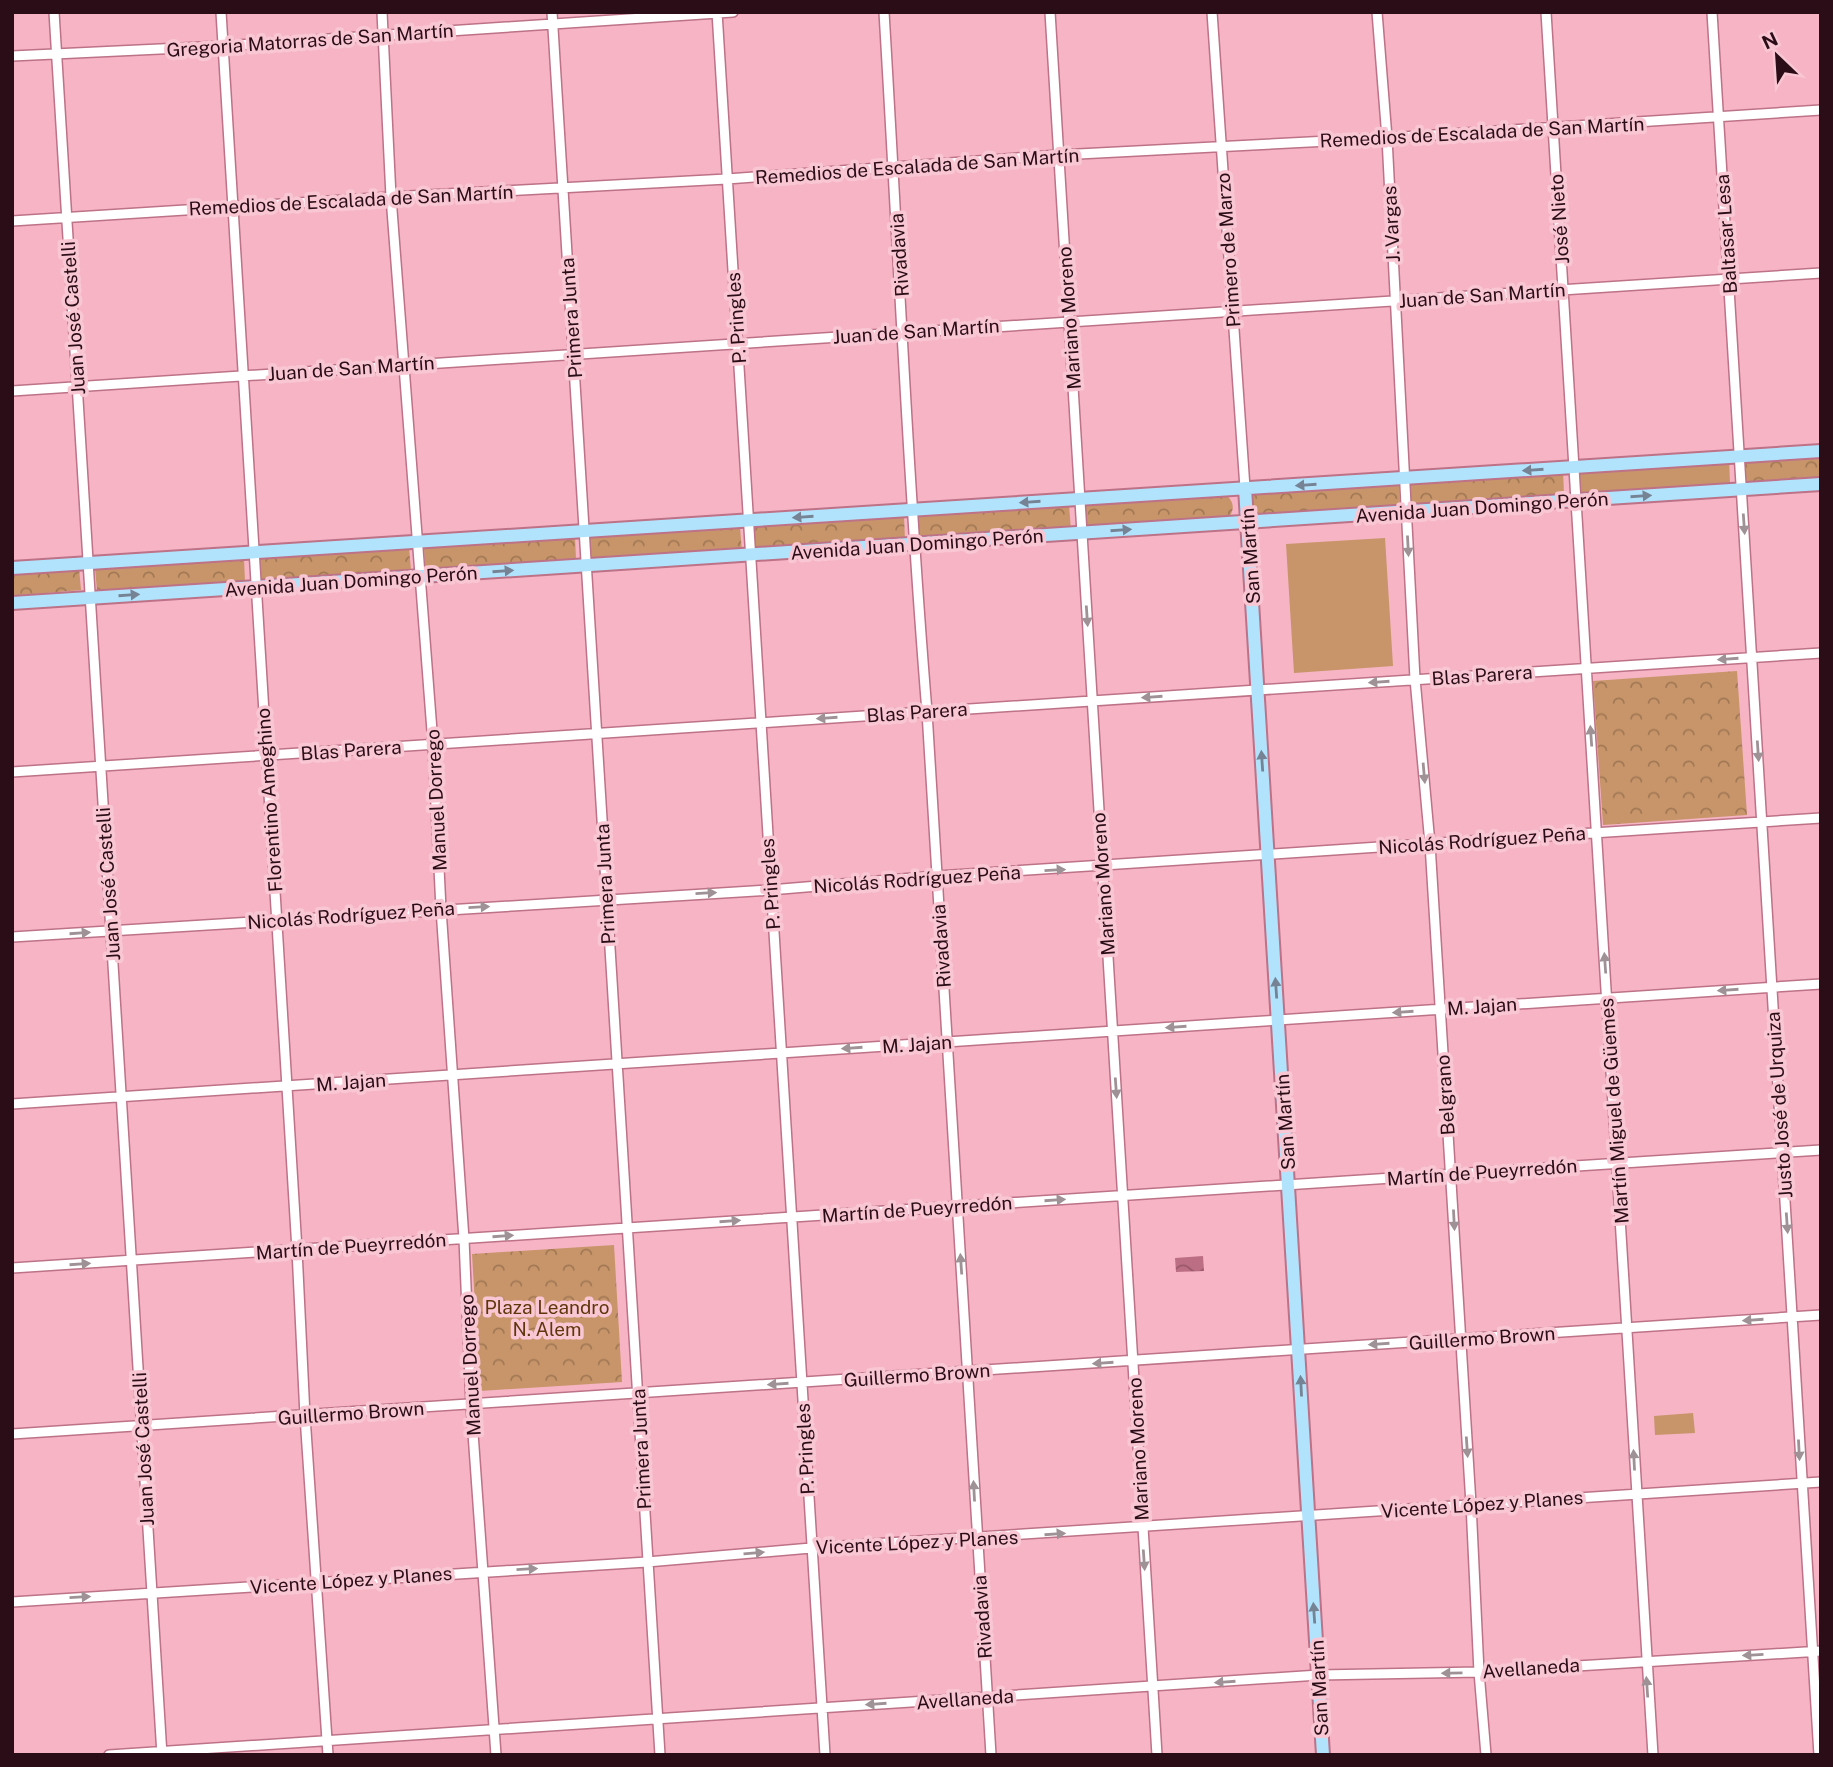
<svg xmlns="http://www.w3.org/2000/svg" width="1833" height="1767" font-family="'Public Sans',sans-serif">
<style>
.grass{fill:#c79569}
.park{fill:url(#park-crowns)}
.water{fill:url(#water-waves)}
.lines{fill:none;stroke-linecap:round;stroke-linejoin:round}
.street-casing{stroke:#bd7287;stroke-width:12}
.secondary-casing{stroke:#bd7287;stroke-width:16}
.street{stroke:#fff;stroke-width:9}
.secondary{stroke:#b2e3fc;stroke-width:12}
.oneway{fill:#758394}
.oneway2{fill:#9f9296}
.labels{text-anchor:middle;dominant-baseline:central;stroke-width:7;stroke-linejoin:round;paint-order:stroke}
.street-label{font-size:19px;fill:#2a0d16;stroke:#f9c7d3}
.park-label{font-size:19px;fill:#5f360b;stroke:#f9c7d3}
</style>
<defs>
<pattern id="park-crowns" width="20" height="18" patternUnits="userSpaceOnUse" patternTransform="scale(1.75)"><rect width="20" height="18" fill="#c79569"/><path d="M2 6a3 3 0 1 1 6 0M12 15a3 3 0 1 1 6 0" fill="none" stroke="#a27855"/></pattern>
<pattern id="water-waves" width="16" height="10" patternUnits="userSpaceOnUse" patternTransform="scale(1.75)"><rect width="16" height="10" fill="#bc6e84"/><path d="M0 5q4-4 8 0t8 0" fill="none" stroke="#99596b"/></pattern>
</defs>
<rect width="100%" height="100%" fill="#f6b4c5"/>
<!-- grass -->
<path class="grass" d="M1729 458 1730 484 1579 495 1578 469Z
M1385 538 1393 666 1294 673 1286 544Z
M1693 1413 1695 1433 1655 1435 1654 1416Z"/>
<!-- park -->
<path class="park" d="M1821 454V480L1744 485 1743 459Z
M1563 469 1564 495 1411 507 1410 480Z
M1399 482 1400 507 1256 516 1250 511 1249 495 1262 491Z
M1226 495C1235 503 1234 509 1229 518L1084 527 1083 504Z
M1069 505 1071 530 917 540 916 515Z
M904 516 905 540 753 549 752 525Z
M740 527 742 552 589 561 587 537Z
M575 537 576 559 425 570 424 548Z
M409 547 411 570 260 581 258 559Z
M244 559 245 581 97 591 95 568Z
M79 568 81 590 12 596V573Z
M1737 671 1747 815 1603 825 1593 681Z
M614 1245 622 1382 480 1391 472 1254Z"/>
<!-- water -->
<path class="water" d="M1203 1256 1204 1271 1176 1272 1175 1258Z"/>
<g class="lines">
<defs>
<path id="street" d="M54 12 162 1755
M221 12 297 1250 305 1416 328 1755
M382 12 391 197 433 744 441 909 464 1239 471 1405 496 1755
M552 12 660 1755
M717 12 825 1755
M884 12C898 245 908 479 927 712L991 1755
M1050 12 1157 1755
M1212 12 1245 488
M1377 12 1387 138 1415 679 1430 844 1471 1504 1479 1672 1486 1755
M1546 12 1653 1755
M1712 12 1819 1755
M12 56 223 46 733 12
M12 221 391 197 727 179 1059 155 1387 138 1821 110
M12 391 1821 273
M12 772 1821 653
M12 937 770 890 937 876 1821 818
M12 1104 1821 984
M12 1268 1821 1150
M12 1434 1821 1315
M12 1602 647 1562 811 1548 1821 1482
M109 1755 1319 1675 1479 1672 1821 1651"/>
<path id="secondary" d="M1245 488 1323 1755
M12 568 1821 451
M12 603 1821 484"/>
</defs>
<!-- street casing -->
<use href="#street" class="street-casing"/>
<!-- secondary casing -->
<use href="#secondary" class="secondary-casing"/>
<!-- street -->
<use href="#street" class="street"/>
<!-- secondary -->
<use href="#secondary" class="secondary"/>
</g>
<!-- one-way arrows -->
<defs><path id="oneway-solid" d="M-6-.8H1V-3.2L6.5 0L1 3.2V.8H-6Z" transform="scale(1.75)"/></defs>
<g class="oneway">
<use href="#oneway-solid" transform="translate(1533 470) rotate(176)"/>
<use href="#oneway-solid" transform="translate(1306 485) rotate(176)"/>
<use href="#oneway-solid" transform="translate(1641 496) rotate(-4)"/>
<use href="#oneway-solid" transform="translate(1030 502) rotate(176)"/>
<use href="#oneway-solid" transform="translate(803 517) rotate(176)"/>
<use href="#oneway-solid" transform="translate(1121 530) rotate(-4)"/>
<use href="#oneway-solid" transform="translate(503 571) rotate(-4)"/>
<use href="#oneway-solid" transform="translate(129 595) rotate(-4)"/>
<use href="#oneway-solid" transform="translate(1262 761) rotate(-94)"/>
<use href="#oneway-solid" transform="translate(1276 988) rotate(-94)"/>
<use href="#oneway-solid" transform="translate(1301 1386) rotate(-93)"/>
<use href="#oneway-solid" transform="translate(1314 1613) rotate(-94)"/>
</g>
<g class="oneway2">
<use href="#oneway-solid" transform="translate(1744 524) rotate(86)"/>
<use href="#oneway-solid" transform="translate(1408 546) rotate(87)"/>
<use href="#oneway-solid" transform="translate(1087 616) rotate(86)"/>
<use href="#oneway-solid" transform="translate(1728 659) rotate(176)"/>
<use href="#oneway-solid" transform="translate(1379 682) rotate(176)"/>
<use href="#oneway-solid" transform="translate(1152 697) rotate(176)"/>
<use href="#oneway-solid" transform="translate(827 718) rotate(176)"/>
<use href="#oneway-solid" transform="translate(1591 736) rotate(-94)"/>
<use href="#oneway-solid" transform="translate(1758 751) rotate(86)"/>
<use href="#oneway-solid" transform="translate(1424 773) rotate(85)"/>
<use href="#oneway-solid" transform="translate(1055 870) rotate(-3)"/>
<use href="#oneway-solid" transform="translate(706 893) rotate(-3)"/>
<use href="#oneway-solid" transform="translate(479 907) rotate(-3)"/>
<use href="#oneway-solid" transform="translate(80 933) rotate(-4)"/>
<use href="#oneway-solid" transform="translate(1605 963) rotate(-94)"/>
<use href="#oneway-solid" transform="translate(1728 990) rotate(176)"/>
<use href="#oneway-solid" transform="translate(1403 1012) rotate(176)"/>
<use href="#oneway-solid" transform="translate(1176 1027) rotate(176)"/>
<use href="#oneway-solid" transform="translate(852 1048) rotate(176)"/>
<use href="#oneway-solid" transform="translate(1116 1088) rotate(86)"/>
<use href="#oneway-solid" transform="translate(1055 1200) rotate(-4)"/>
<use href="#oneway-solid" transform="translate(1454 1220) rotate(87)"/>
<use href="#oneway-solid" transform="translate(730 1221) rotate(-4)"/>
<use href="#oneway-solid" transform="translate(1787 1223) rotate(86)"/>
<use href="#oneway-solid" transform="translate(503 1236) rotate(-4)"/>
<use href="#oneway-solid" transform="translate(80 1264) rotate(-4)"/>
<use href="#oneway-solid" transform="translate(961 1264) rotate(-94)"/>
<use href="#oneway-solid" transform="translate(1753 1320) rotate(176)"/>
<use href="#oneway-solid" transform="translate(1379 1344) rotate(176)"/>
<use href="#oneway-solid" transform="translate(1103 1363) rotate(176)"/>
<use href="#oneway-solid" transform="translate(778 1384) rotate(176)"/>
<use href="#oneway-solid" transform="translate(1467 1447) rotate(86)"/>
<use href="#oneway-solid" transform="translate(1799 1450) rotate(87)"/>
<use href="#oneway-solid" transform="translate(1634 1460) rotate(-93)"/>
<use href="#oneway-solid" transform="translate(974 1491) rotate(-93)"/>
<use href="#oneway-solid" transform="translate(1055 1534) rotate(-4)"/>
<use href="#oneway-solid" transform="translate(754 1553) rotate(-5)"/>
<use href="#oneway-solid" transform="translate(1144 1560) rotate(86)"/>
<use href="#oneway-solid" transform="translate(527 1569) rotate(-3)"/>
<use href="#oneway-solid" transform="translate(80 1597) rotate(-3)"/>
<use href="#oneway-solid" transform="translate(1753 1655) rotate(177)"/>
<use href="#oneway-solid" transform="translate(1452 1673) rotate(179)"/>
<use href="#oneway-solid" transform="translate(1225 1682) rotate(176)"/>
<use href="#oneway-solid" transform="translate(1647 1687) rotate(-94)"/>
<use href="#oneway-solid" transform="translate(876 1704) rotate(176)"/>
</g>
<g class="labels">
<!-- street labels -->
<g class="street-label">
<text transform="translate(310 40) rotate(-4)">Gregoria Matorras de San Martín</text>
<text transform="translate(1482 132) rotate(-3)">Remedios de Escalada de San Martín</text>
<text transform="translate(917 166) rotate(-4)">Remedios de Escalada de San Martín</text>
<text transform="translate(351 200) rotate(-3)">Remedios de Escalada de San Martín</text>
<text transform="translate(1559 219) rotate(-94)">José Nieto</text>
<text transform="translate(1391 224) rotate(-93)">J. Vargas</text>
<text transform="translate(1726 234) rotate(-94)">Baltasar Lesa</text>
<text transform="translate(1228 250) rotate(-94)">Primero de Marzo</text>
<text transform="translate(899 255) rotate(-94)">Rivadavia</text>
<text transform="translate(1482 295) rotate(-4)">Juan de San Martín</text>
<text transform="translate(73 318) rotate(-94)">Juan José Castelli</text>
<text transform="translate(571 318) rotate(-94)">Primera Junta</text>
<text transform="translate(736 318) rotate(-94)">P. Pringles</text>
<text transform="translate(1069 318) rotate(-94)">Mariano Moreno</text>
<text transform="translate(916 331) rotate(-4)">Juan de San Martín</text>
<text transform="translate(351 368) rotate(-4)">Juan de San Martín</text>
<text transform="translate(1482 507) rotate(-4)">Avenida Juan Domingo Perón</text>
<text transform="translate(917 544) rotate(-4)">Avenida Juan Domingo Perón</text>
<text transform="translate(1250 556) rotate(-94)">San Martín</text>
<text transform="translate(351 581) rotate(-4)">Avenida Juan Domingo Perón</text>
<text transform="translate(1482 675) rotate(-4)">Blas Parera</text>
<text transform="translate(917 712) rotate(-4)">Blas Parera</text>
<text transform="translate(351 750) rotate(-4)">Blas Parera</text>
<text transform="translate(269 800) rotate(-94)">Florentino Ameghino</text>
<text transform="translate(436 800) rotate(-93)">Manuel Dorrego</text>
<text transform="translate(1482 840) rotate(-4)">Nicolás Rodríguez Peña</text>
<text transform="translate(917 879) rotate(-4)">Nicolás Rodríguez Peña</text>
<text transform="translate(108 884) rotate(-94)">Juan José Castelli</text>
<text transform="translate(605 884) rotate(-93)">Primera Junta</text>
<text transform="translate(770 884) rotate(-94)">P. Pringles</text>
<text transform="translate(1103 884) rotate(-94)">Mariano Moreno</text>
<text transform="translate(351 915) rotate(-4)">Nicolás Rodríguez Peña</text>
<text transform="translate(941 946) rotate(-94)">Rivadavia</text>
<text transform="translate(1482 1006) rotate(-4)">M. Jajan</text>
<text transform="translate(917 1044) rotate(-4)">M. Jajan</text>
<text transform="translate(351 1082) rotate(-4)">M. Jajan</text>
<text transform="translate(1445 1095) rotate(-94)">Belgrano</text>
<text transform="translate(1779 1105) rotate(-94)">Justo José de Urquiza</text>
<text transform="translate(1614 1111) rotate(-94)">Martín Miguel de Güemes</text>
<text transform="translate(1285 1122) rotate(-94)">San Martín</text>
<text transform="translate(1482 1172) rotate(-4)">Martín de Pueyrredón</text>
<text transform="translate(917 1209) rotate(-4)">Martín de Pueyrredón</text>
<text transform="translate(351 1246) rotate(-4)">Martín de Pueyrredón</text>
<text transform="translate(1482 1338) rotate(-4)">Guillermo Brown</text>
<text transform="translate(470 1365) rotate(-93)">Manuel Dorrego</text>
<text transform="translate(917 1375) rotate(-4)">Guillermo Brown</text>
<text transform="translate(351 1413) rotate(-4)">Guillermo Brown</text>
<text transform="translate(143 1449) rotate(-93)">Juan José Castelli</text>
<text transform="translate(641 1449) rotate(-93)">Primera Junta</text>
<text transform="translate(805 1449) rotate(-93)">P. Pringles</text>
<text transform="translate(1138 1449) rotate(-93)">Mariano Moreno</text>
<text transform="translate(1482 1504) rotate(-4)">Vicente López y Planes</text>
<text transform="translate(917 1542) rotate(-3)">Vicente López y Planes</text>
<text transform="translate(351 1580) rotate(-4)">Vicente López y Planes</text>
<text transform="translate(982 1617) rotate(-94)">Rivadavia</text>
<text transform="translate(1531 1668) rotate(-4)">Avellaneda</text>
<text transform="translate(1319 1688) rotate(-93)">San Martín</text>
<text transform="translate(965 1699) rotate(-4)">Avellaneda</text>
</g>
<!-- park labels -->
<g class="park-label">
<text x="547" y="1307">Plaza Leandro<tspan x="547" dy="22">N. Alem</tspan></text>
</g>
</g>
<!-- border -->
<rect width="1833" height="1767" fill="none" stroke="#2a0d16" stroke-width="28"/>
<!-- north arrow -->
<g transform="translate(1777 56) rotate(335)" stroke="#f9c7d3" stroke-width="5" paint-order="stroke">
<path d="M0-5L12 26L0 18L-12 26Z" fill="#2a0d16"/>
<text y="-10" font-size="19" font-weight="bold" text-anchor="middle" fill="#2a0d16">N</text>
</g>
</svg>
